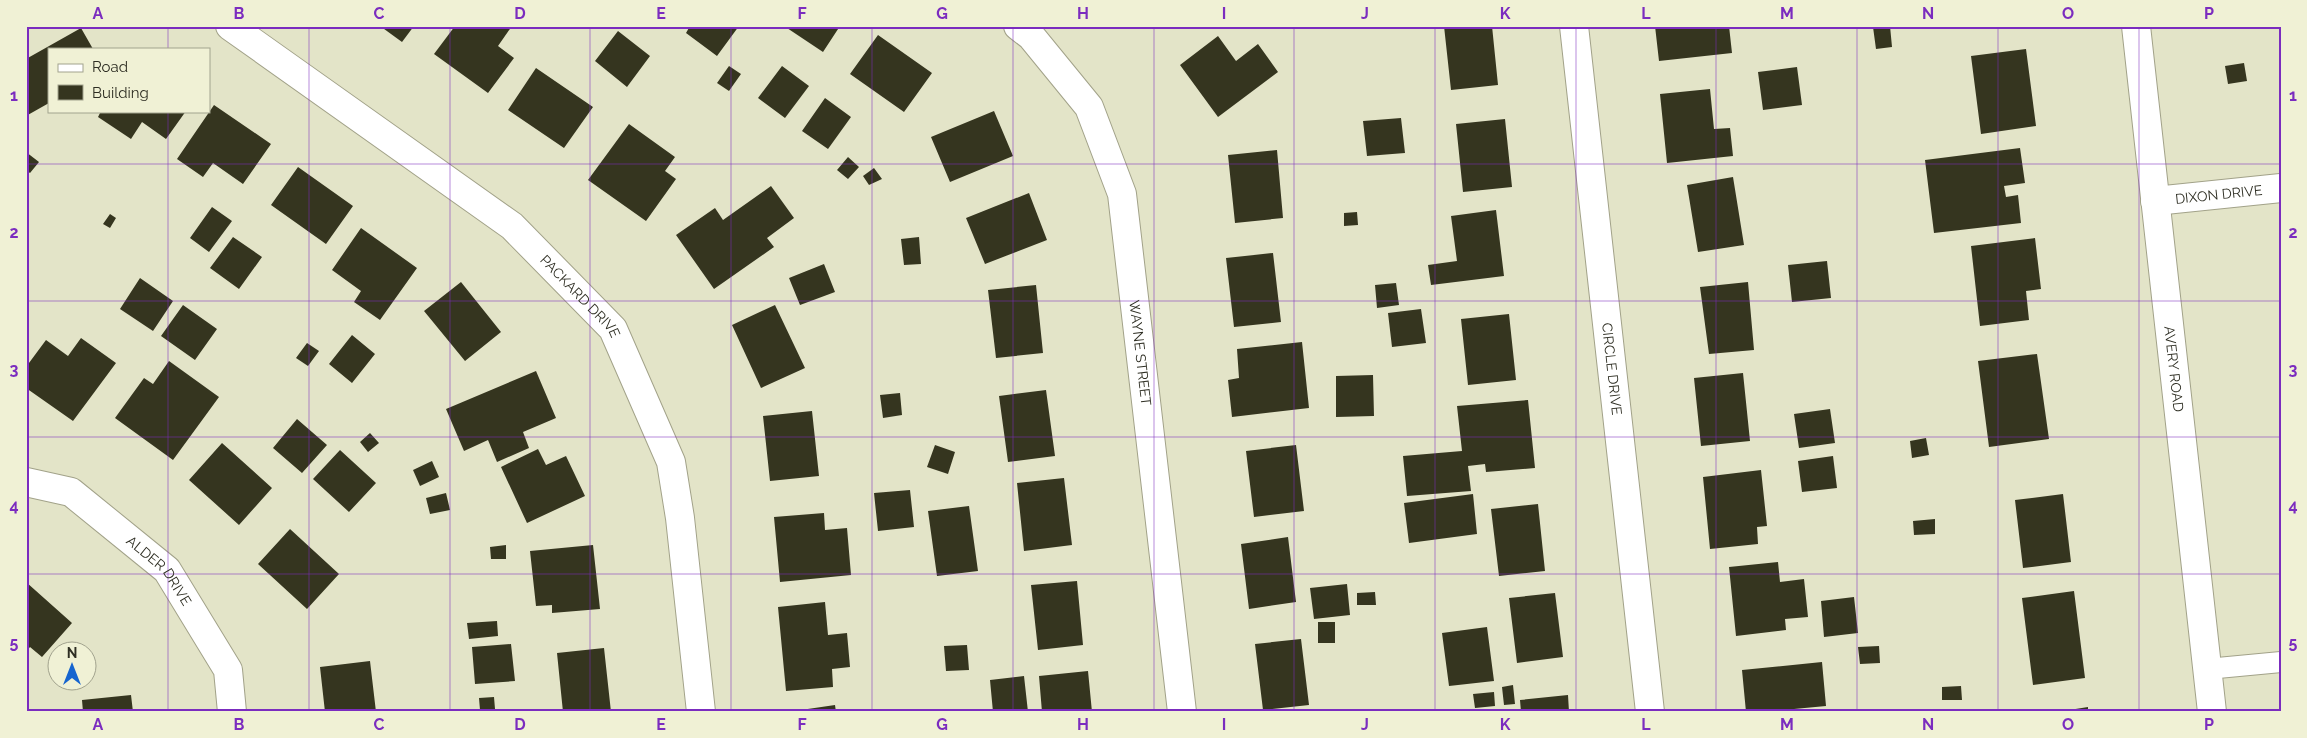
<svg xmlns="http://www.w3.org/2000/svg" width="2307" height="738" font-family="Raleway,sans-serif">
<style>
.building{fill:#35351f}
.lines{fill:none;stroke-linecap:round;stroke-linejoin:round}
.service-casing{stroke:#a2a289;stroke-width:22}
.minor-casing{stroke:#a2a289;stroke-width:30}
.primary-casing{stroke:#a2a289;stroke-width:30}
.service{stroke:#fff;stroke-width:20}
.minor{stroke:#fff;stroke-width:28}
.primary{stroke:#fff;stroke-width:28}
.grid{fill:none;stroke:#7b2cbf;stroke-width:1;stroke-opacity:0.55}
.labels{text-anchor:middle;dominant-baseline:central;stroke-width:5;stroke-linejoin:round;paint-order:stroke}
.street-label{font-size:14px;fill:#2e2e23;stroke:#f0f1d5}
.neatline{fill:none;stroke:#7b2cbf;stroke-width:2}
.grid-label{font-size:16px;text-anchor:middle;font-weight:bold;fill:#7b2cbf}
</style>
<rect width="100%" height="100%" fill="#e3e4c8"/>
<!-- building -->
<path class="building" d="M380 26H414L402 42Z
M455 26H512L498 46 514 58 488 93 434 54Z
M690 26H739L717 56 686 33Z
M784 26H840L823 52Z
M1444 26H1492L1498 85 1451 90Z
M1655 26H1729L1732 53 1659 61Z
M1890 26 1892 47 1876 49 1873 27Z
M81 28 93 49H49V103L26 116V59Z
M618 31 650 56 627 87 595 61Z
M878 35 932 73 904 112 850 74Z
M1218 36 1236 61 1258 44 1278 72 1218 117 1180 65Z
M2026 49 2036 126 1981 134 1971 56Z
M2244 63 2247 81 2228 84 2225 66Z
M729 66 741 74 729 91 717 83Z
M782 66 809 86 785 118 758 98Z
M1797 67 1802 105 1763 110 1758 72Z
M536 68 593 107 564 148 508 110Z
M1710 89 1714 129 1730 128 1733 156 1667 163 1660 94Z
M825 98 851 117 828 149 802 131Z
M214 105 271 144 243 184 213 163 203 177 177 159Z
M101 111H186L166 139 142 122 131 139 98 117Z
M994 111 1013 156 950 182 931 137Z
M1401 118 1405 153 1367 156 1363 121Z
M1505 119 1512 187 1463 192 1456 124Z
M629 124 675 157 665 171 676 179 646 221 588 180Z
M2020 148 2025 183 2004 186 2006 197 2018 195 2021 223 1934 233 1925 160Z
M1277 150 1283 218 1235 223 1228 155Z
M26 152 39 162 30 173 26 170Z
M848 157 859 167 848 179 837 170Z
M298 167 353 206 326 244 271 205Z
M874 168 882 179 869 185 863 176Z
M1733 177 1744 245 1698 252 1687 185Z
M771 186 794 218 767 238 774 247 714 289 676 235 715 208 723 220Z
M1029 193 1047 240 985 264 966 218Z
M212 207 232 221 209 252 190 238Z
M1496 210 1504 276 1431 285 1428 265 1457 261 1451 216Z
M1357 212 1358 225 1344 226V213Z
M110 214 116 218 110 228 103 224Z
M361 228 417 268 380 320 354 302 361 291 332 270Z
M233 237 262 257 239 289 210 268Z
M919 237 921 264 904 265 901 239Z
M2035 238 2041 289 2026 291 2029 320 1980 326 1971 246Z
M1273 253 1281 322 1234 327 1226 258Z
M1827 261 1831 298 1792 302 1788 265Z
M824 264 835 292 800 305 789 278Z
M140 278 173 301 153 331 120 309Z
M461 282 501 332 465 361 424 311Z
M1748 282 1754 350 1709 354 1700 287Z
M1396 283 1399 305 1377 308 1375 285Z
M1036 285 1043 353 996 358 988 290Z
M183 305 217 329 195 360 161 336Z
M775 305 805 368 761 388 732 325Z
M1421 309 1426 343 1392 347 1388 313Z
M1509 314 1516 380 1468 385 1461 319Z
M352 335 375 354 352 383 329 364Z
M81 338 116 363 73 421 26 388V367L46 340 68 356Z
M1302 342 1309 408 1232 417 1228 380 1239 378 1237 349Z
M307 343 319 351 308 366 296 358Z
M2037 354 2049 439 1989 447 1978 361Z
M169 361 219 397 173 460 115 418 144 378 153 384Z
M536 371 556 418 523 432 529 448 497 462 488 440 464 451 446 409Z
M1743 373 1750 441 1701 446 1694 378Z
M1373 375 1374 416 1336 417V376Z
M1046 390 1055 456 1008 462 999 396Z
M900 393 902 415 883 418 880 395Z
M1528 400 1535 468 1486 472 1485 464 1468 466 1471 491 1407 496 1403 456 1462 451 1457 406Z
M1830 409 1835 443 1799 448 1794 414Z
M812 411 819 476 770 481 763 416Z
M297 419 327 445 302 473 273 448Z
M370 433 379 443 368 452 360 442Z
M1926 438 1929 455 1912 458 1910 441Z
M222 443 272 488 239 525 189 480Z
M935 445 955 452 948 474 927 467Z
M1296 445 1304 511 1254 517 1246 451Z
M538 449 546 465 566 456 585 496 527 523 501 467Z
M340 450 376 483 349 512 313 479Z
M1833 456 1837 488 1802 492 1798 461Z
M432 461 439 477 420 486 413 470Z
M1761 470 1767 526 1757 527 1758 544 1710 549 1703 477Z
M1064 478 1072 545 1024 551 1017 483Z
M910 490 914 527 878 531 874 493Z
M446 493 450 510 430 514 426 498Z
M1473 494 1477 534 1409 543 1404 503Z
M2063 494 2071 562 2023 568 2015 500Z
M1538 504 1545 571 1499 576 1491 509Z
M969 506 978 571 937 576 928 511Z
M824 513 825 530 847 528 851 575 780 582 774 517Z
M1935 519V534L1914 535 1913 521Z
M290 529 339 574 307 609 258 564Z
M1288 537 1296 602 1249 609 1241 544Z
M506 545V559H491L490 547Z
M593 545 600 609 552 613V605L536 606 530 551Z
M1778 562 1780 582 1804 579 1808 617 1785 619 1786 630 1736 636 1729 567Z
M1077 581 1083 645 1038 650 1031 585Z
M26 582 72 623 42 657 30 647 26 652Z
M1347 584 1350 615 1314 619 1310 588Z
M2074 591 2085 678 2033 685 2022 598Z
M1375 592 1376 605H1357V593Z
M1555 593 1563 657 1517 663 1509 598Z
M1854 597 1858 633 1824 637 1821 601Z
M825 602 828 635 847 633 850 667 832 669 833 687 786 691 778 607Z
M497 621 498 636 469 639 467 623Z
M1318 622H1335V643H1318Z
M1487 627 1494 681 1449 686 1442 633Z
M1301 639 1309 705 1263 710 1255 644Z
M511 644 515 681 475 684 472 647Z
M967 645 969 670 946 671 944 646Z
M1879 646 1880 663 1860 664 1858 647Z
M604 648 611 712H563L557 653Z
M370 661 376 712H325L320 667Z
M1822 662 1826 706 1794 709V712H1746L1742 670Z
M1088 671 1092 712H1042L1039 676Z
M1024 676 1028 712H993L990 680Z
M1513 685 1515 704 1504 705 1502 687Z
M1961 686 1962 700H1942V687Z
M1494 692 1495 706 1475 708 1473 694Z
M131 695 133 712H83L82 700Z
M1568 695 1569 712H1521L1520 700Z
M494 697 495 709 480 710 479 698Z
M835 705 836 712H794V711Z
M2088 707V712H2063V711Z"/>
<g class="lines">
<defs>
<path id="service" d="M2207 669 2281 662"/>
<g id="minor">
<path id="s1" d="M230 26 512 226 613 329 671 462 680 518 701 712"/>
<path id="s2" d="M1018 26 1031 36 1089 107 1122 194 1182 712"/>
<path id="s3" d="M1574 26 1650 712"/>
<path id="s4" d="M2155 201 2281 188"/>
<path id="s5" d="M26 482 71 492 167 570 228 670 232 712"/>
</g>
<g id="primary">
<path id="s6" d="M2136 26 2212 712"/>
</g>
</defs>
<!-- service casing -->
<use href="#service" class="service-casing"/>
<!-- minor casing -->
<use href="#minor" class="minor-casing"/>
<!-- primary casing -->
<use href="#primary" class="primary-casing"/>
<!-- service -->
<use href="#service" class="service"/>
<!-- minor -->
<use href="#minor" class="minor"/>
<!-- primary -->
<use href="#primary" class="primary"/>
</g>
<!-- grid -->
<path class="grid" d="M168 26V49M309 26V712M450 26V712M590 26V712M731 26V712M872 26V712M1013 26V712M1154 26V712M1294 26V712M1435 26V712M1576 26V712M1716 26V712M1857 26V712M1998 26V712M2139 26V712M168 111V712M26 164H2281M26 301H2281M26 437H2281M26 574H2281"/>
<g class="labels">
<!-- street labels -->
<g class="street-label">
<text stroke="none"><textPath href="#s4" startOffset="64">DIXON DRIVE</textPath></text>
<text stroke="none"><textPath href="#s1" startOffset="444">PACKARD DRIVE</textPath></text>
<text stroke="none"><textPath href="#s2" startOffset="361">WAYNE STREET</textPath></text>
<text stroke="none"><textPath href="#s3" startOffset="345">CIRCLE DRIVE</textPath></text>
<text stroke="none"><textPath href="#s6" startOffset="345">AVERY ROAD</textPath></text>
<text stroke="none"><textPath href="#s5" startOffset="165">ALDER DRIVE</textPath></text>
</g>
</g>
<!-- border -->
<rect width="2307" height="738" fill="none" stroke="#f0f1d5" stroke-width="55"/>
<!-- legend -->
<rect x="48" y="48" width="162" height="65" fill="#f0f1d5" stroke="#a2a38e"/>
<rect x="58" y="64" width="25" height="8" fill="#ffffff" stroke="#a2a38e"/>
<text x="92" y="72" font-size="15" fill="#2e2e23">Road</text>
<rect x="58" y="85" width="25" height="15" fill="#35351f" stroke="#a2a38e"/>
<text x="92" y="98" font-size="15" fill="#2e2e23">Building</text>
<!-- north arrow -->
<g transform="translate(72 666)"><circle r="24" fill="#f0f1d5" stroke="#a2a38e"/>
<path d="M0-4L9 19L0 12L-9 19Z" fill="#1665cf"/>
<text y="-8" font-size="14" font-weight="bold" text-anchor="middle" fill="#2e2e23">N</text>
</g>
<rect x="28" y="28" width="2252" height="682" class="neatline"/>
<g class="grid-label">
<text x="98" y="19">A</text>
<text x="239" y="19">B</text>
<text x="379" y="19">C</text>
<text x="520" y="19">D</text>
<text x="661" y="19">E</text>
<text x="802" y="19">F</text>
<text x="942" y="19">G</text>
<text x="1083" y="19">H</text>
<text x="1224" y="19">I</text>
<text x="1365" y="19">J</text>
<text x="1505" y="19">K</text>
<text x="1646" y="19">L</text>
<text x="1787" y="19">M</text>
<text x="1928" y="19">N</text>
<text x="2068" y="19">O</text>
<text x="2209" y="19">P</text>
<text x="14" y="101">1</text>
<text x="2293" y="101">1</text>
<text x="14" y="238">2</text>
<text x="2293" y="238">2</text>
<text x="14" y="375">3</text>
<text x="2293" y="375">3</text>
<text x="14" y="511">4</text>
<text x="2293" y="511">4</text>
<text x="14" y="648">5</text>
<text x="2293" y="648">5</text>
<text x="98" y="730">A</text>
<text x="239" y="730">B</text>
<text x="379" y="730">C</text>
<text x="520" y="730">D</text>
<text x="661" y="730">E</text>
<text x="802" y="730">F</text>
<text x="942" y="730">G</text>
<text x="1083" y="730">H</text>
<text x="1224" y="730">I</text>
<text x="1365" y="730">J</text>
<text x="1505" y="730">K</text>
<text x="1646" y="730">L</text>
<text x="1787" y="730">M</text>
<text x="1928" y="730">N</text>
<text x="2068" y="730">O</text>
<text x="2209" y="730">P</text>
</g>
</svg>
